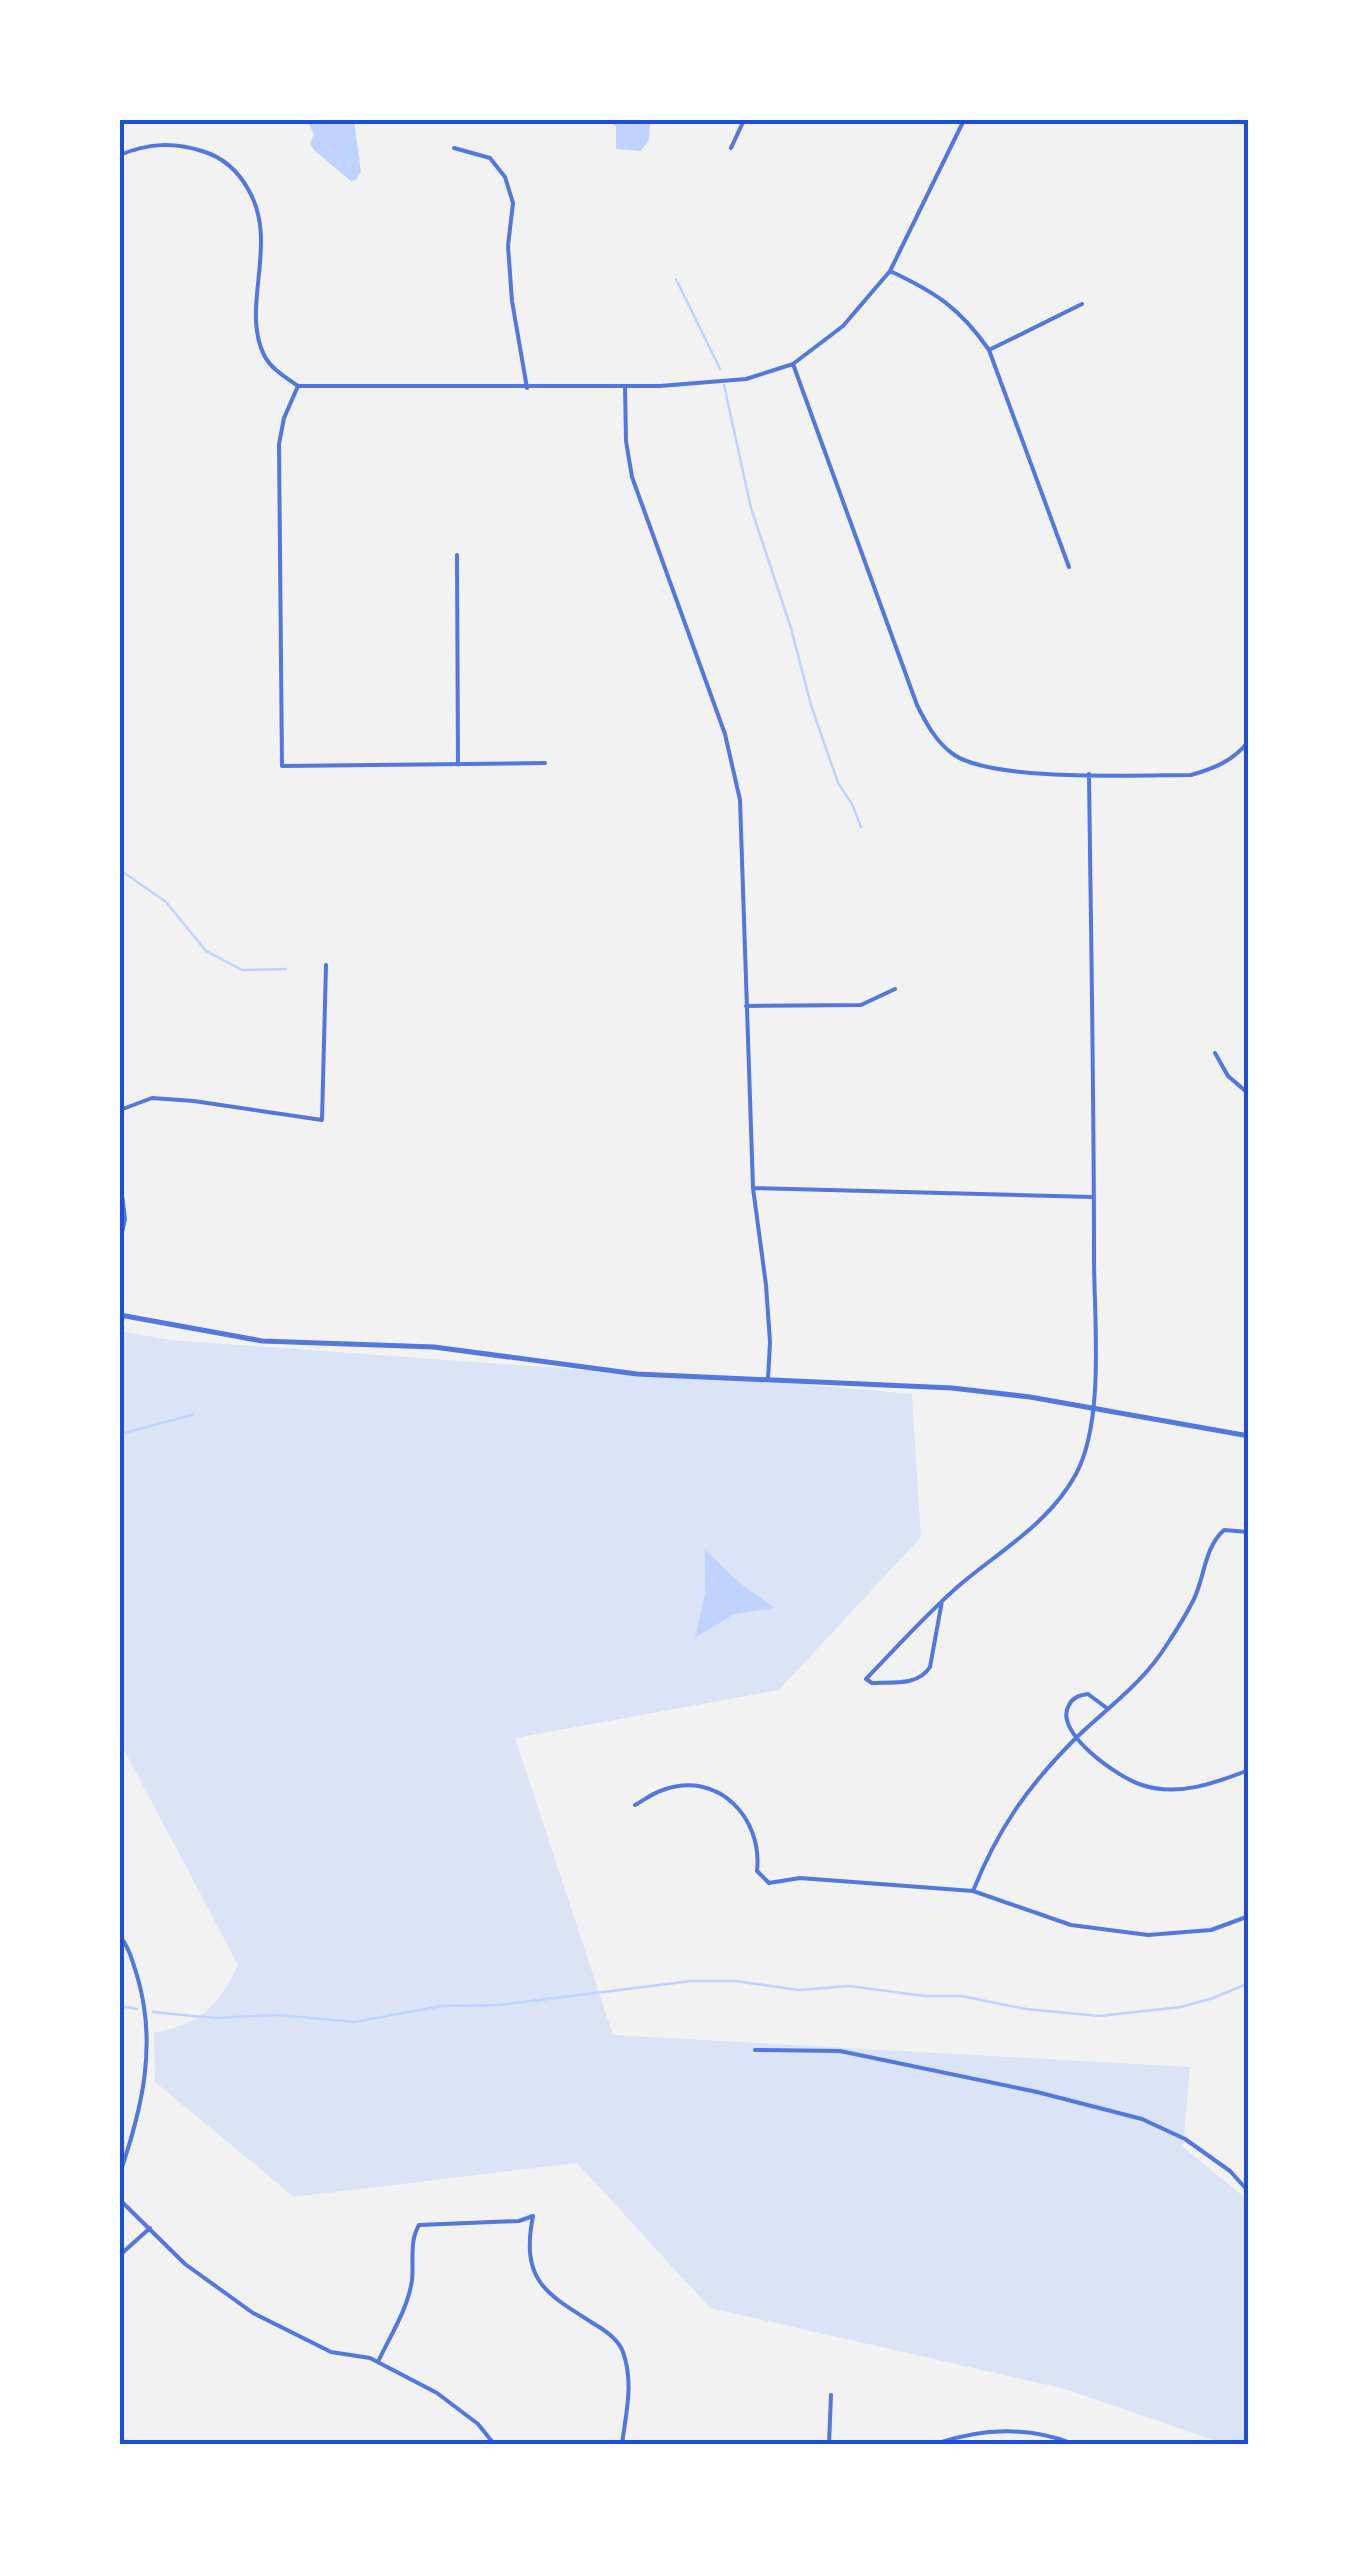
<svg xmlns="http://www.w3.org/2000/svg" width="1369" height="2564" font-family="Poppins,sans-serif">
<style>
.green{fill:#dbe4f7}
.water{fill:#bfd3fe}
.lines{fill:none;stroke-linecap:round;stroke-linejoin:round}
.stream{stroke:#bfd3fe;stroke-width:2.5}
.minor{stroke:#5277de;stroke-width:4}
.tertiary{stroke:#5277de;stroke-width:5}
.neatline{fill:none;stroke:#1d4ed8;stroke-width:4}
</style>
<rect width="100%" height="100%" fill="#f2f2f2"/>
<!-- green -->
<path class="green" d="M120 1331 170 1340 658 1375H699L912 1394 921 1537 779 1690 515 1738 613 2035 1190 2067 1183 2147 1249 2201V2444H1225L1065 2389 710 2308 577 2163 294 2197 155 2082 154 2033C202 2023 217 2008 238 1965L120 1742Z"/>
<!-- water -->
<path class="water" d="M307 120H354L361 172 356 180 351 181 314 150 310 143 314 134Z
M605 120H650L649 140 641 151 616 149V126Z
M705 1550 740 1583 775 1608 734 1614 695 1638 705 1594Z"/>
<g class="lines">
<!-- stream -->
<path class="stream" d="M676 279 720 369
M724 385 751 508 791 628 811 705 838 783 852 804 861 827
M120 870 166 902 206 951 242 970 286 969
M120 1434 192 1415
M120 2006 137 2009
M153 2012 214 2018 278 2015 354 2022 441 2006 499 2005 691 1981H735L799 1990 849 1986 925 1996H961L1026 2009 1099 2016 1181 2007 1213 1998 1249 1983"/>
<!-- minor -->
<path class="minor" d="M454 148 490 158 505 177 513 203 508 246 512 301 527 388
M731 148 744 120
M120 155C148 143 173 142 202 151 222 157 238 171 248 189 280 243 240 306 264 355 271 369 285 377 298 386H660L746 379 793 364 843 326 890 271 964 120
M890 271C935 292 960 308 989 350L1069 567
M989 350 1082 304
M793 364 917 705C926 723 936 742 953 754 991 782 1139 775 1191 775 1215 768 1233 761 1249 741
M298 386 284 418 279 444 282 766 545 763
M625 386 626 441 632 477 725 734 740 800 753 1188 766 1285 770 1342 768 1379
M457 555 458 765
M746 1006 861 1005 895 989
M1215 1053 1228 1076 1249 1094
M120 1110 152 1098 194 1101 322 1120 326 965
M120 1179 125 1219 120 1241
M753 1188 1093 1197
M942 1601 930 1667C918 1686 893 1682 872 1683L866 1679C898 1646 928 1612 962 1583 1003 1549 1050 1522 1076 1474 1105 1420 1094 1319 1094 1258 1094 1096 1091 935 1089 774
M1108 1709 1088 1694C1080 1695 1073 1697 1069 1705 1052 1732 1119 1778 1142 1785 1178 1797 1215 1783 1249 1770
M635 1805C644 1800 653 1793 663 1790 718 1770 763 1818 757 1871L769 1883 800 1878 973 1891 1071 1925 1148 1935 1211 1930 1249 1916
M973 1891C998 1829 1027 1787 1075 1739 1107 1708 1142 1684 1166 1646 1176 1631 1186 1615 1194 1599 1205 1576 1204 1548 1224 1530L1249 1532
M120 1936C130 1949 133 1963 138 1979 157 2046 142 2109 120 2173
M755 2050 840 2051 1037 2092 1142 2119 1185 2139 1230 2171 1249 2192
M120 2200 185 2264 253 2313 331 2352 370 2358 437 2393 478 2424 494 2444
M120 2255 150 2228
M378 2362C390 2336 408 2309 412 2280 414 2261 409 2242 419 2225L519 2221 533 2216C520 2282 547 2294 596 2325 606 2331 619 2341 623 2352 634 2383 626 2413 622 2444
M829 2444 831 2395
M935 2444C982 2428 1028 2426 1074 2444"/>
<!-- tertiary -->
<path class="tertiary" d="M120 1315 262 1341 434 1347 637 1374 952 1388 1030 1397 1249 1436"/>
</g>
<!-- border -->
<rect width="1369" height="2564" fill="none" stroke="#ffffff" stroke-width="245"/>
<rect x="122" y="122" width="1124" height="2320" class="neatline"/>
</svg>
